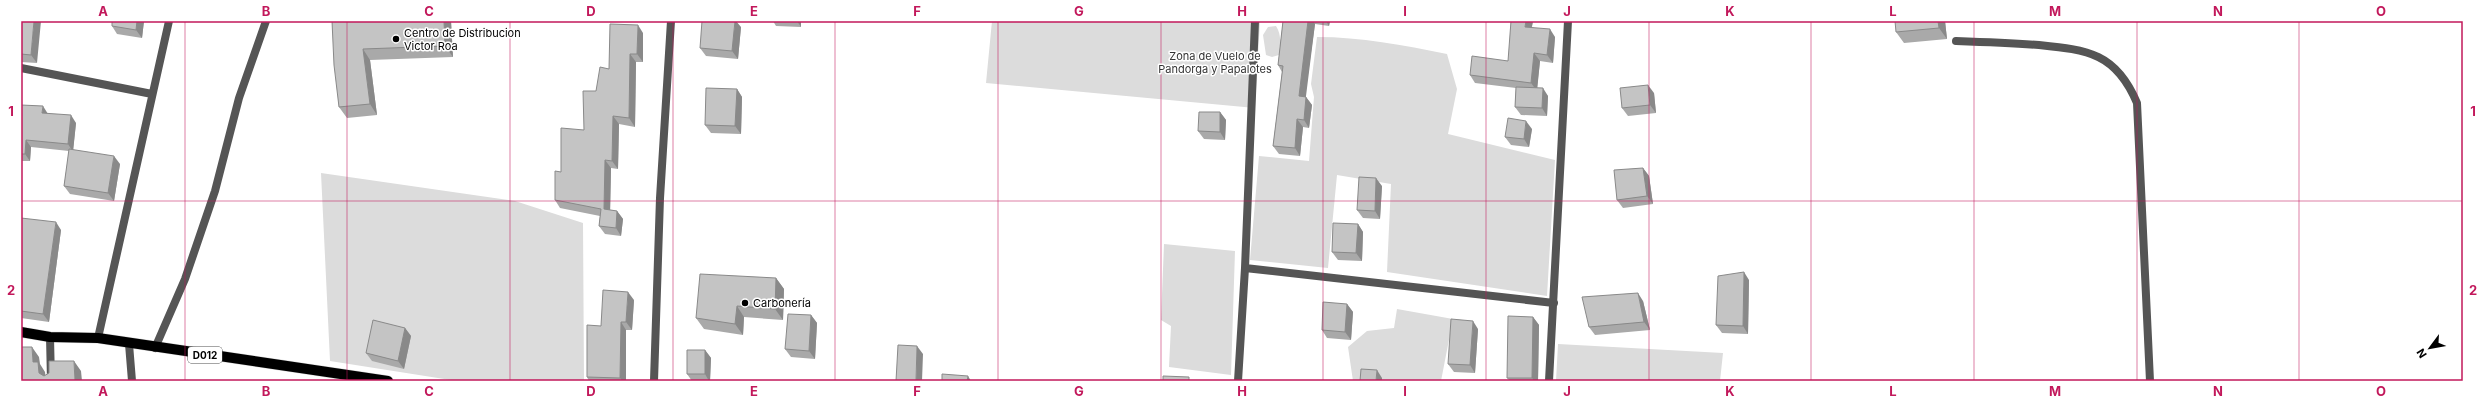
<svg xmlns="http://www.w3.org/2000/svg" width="2484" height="402" font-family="Inter,sans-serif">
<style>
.green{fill:#dcdcdc}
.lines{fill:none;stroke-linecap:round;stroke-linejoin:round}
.primary-casing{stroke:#dbdbdb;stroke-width:11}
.service{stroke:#555;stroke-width:8}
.minor{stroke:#555;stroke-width:8}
.primary{stroke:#000;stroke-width:10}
.wall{fill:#a9a9a9}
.shaded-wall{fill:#898989}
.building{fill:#c4c4c4;stroke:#898989}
.grid{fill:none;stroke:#c2185b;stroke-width:1;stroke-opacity:0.55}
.poi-dot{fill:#000;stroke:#fff;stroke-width:1.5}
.labels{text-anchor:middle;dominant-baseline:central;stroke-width:3;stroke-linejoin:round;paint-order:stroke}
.shield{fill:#fff;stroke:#4c4c4c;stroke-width:1}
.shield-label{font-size:10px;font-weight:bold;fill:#000}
.poi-label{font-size:11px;fill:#000;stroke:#fff;text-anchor:start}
.park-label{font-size:11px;fill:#333;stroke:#fff}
.neatline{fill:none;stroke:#c2185b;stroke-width:1.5}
.grid-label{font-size:13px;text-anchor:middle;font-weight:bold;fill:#c2185b}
</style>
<rect width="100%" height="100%" fill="#fff"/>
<!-- green -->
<path class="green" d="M992 21H1260L1255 108 986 83Z
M1276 26C1282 35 1280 45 1279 55L1272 57 1266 55 1263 35 1268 27Z
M1317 37C1361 37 1403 45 1447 54L1457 89 1448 134 1555 160 1547 296 1387 272 1391 184 1337 175 1328 268 1250 260 1259 156 1309 161 1314 97 1311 84Z
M321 173 515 201 583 223 584 381H457L330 361Z
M1164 244 1235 251 1231 375 1169 367 1171 326 1161 320Z
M1397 309 1453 319 1441 381H1353L1348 347 1367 331 1394 328Z
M1558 344 1723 353 1720 381H1556Z"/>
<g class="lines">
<defs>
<path id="primary" d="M21 332 50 337 98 338 388 381"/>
</defs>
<!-- primary casing -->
<use href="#primary" class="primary-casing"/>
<!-- service -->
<path class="service" d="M1956 41C1984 42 2011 43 2039 45 2088 50 2116 53 2137 103L2150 381
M50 337 51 381
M155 348 185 279 215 191 239 98 266 21"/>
<!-- minor -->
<path class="minor" d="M21 68 152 94
M1245 268 1554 303
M98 338 169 21
M129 344 132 381
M654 381 660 198 671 21
M1238 381 1245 268 1255 21
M1549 381 1568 21"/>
<!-- primary -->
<use href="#primary" class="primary"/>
</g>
<!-- wall -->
<path class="wall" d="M21 21 37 63 21 62Z
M144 21 142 38 117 34 112 26Z
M332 21H451L453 57 370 60 377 115 347 118 339 107Z
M773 21H801V27L776 26Z
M1283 21H1330L1329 26 1315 24 1305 96 1306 97 1312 105 1309 128 1303 127 1300 156 1279 154 1273 146 1282 72 1278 65Z
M1533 21 1532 27 1555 37 1553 63 1540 61 1537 88 1548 96 1547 116 1521 115 1515 107 1516 88 1475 83 1470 75 1508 61Z
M1945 21 1947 39 1904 43 1896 32Z
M741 27 738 59 706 56 700 48Z
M643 33V62H636L635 127 619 124 618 169 611 168 610 210 617 211 623 219 621 236 605 234 599 226 600 216 560 208 555 200 561 172 584 130 596 91 609 69Z
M737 89 742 97 741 134 711 133 705 125Z
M1654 93 1656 113 1628 116 1622 108Z
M21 105 76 123 73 150 120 164 114 201 70 194 64 186 69 151 31 147 30 161H21Z
M1220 112 1226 120 1225 140 1204 139 1198 131Z
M1532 129 1529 147 1511 145 1505 137Z
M1643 168 1649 176 1653 204 1623 208 1617 200Z
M1382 186 1380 219 1363 218 1357 210Z
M21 218 61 230 49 322 21 318Z
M1358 224 1363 232 1362 261 1338 260 1332 252Z
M776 278 784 289 783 320 744 317 743 335 704 329 696 318Z
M1749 280 1748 334 1722 333 1716 325Z
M634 300 632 330H626V381H589L587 377Z
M1643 301 1650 330 1595 335 1589 327Z
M1347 304 1353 312 1351 340 1327 338 1322 330Z
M811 315 817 323 815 359 791 357 785 349Z
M1533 317 1539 325 1538 381H1510L1507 378Z
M405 328 411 336 404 369 372 361 366 353Z
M1478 329 1475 373 1454 372 1448 364Z
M705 350 711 358 710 381H692L687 374Z"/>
<!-- shaded-wall -->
<path class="shaded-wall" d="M34 21H41L37 63 31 55Z
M137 21H144L142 38 136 30Z
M444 21H451L453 57 445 46Z
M735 21H736L741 27 738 59 732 51Z
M797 21H801V27Z
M1308 21H1313L1315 24 1305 104 1299 96Z
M1326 21H1330L1329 26Z
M1526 21H1533L1530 35 1525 27Z
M1938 21H1945L1947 39 1939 28Z
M638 25 643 33V62L637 54Z
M1550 29 1555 37 1553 63 1547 55Z
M363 49 370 60 377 115 370 104Z
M1534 53 1540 61 1537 91 1531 83Z
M630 54 636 62 635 127 629 118Z
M1648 85 1654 93 1656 113 1650 105Z
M1543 88 1548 96 1547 116 1542 108Z
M737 89 742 97 741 134 735 126Z
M1306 97 1312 105 1309 128 1304 120Z
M43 106 48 114 42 113Z
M1220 112 1226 120 1225 140 1220 132Z
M71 115 76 123 73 152 68 144Z
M613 116 619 124 618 169 612 161Z
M1297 119 1303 127 1300 156 1295 148Z
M1526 121 1532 129 1529 147 1524 139Z
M26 140 31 147 30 161 25 154Z
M114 156 120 164 114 201 108 193Z
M605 160 611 168 610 217 604 209Z
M1643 168 1649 176 1653 204 1647 196Z
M1376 178 1382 186 1380 219 1375 211Z
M617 211 623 219 621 236 616 228Z
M56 222 61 230 49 322 43 314Z
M1358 224 1363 232 1362 261 1356 253Z
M1744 272 1749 280 1748 334 1743 326Z
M776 278 784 289 783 320 775 309Z
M628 292 634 300 632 330 626 322Z
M1638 293 1643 301 1650 330 1644 322Z
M1347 304 1353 312 1351 340 1345 332Z
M737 306 744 317 743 335 735 324Z
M811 315 817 323 815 359 809 351Z
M1533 317 1539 325 1538 381H1534L1532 378Z
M1473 321 1478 329 1475 373 1470 365Z
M621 322 626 330V381H622L620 378Z
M405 328 411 336 404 369 398 361Z
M917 346 923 354 922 381H916Z
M32 347 39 357 40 364 45 372 46 381 39 373 33 362Z
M705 350 711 358 710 381H709L705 374Z
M74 361 81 371 82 381H75Z
M1377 370 1382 378V381H1376Z
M968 376 971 381H967Z"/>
<!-- building -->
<path class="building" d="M21 21H34L31 55 21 54Z
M112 21H137L136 30 112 26Z
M332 21H444L445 46 363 49 370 104 339 107 334 65Z
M702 21H735L732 51 700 48Z
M1283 21H1308L1299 96 1306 97 1304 120 1297 119 1295 148 1273 146 1283 66 1278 65Z
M1511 21H1526L1525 27 1550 29 1547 55 1534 53 1531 83 1470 75 1472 56 1508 61Z
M1895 21H1938L1939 28 1896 32Z
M610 24 638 25 637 54H630L629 118 613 116 612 161 605 160 604 209 617 211 616 228 599 226 601 209 555 200V171L561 172V128L584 130 583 91H596L600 67 609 69Z
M1648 85 1650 105 1622 108 1620 88Z
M1516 87 1543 88 1542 108 1515 107Z
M706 88 737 89 735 126 705 125Z
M21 105 43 106 42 113 71 115 68 144 26 140 25 154H21Z
M1199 112H1220V132L1198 131Z
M1508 118 1526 121 1524 139 1505 137Z
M69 149 114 156 108 193 64 186Z
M1643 168 1647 196 1617 200 1614 170Z
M1359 177 1376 178 1375 211 1357 210Z
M21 218 56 222 43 314 21 311Z
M1333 223 1358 224 1356 253 1332 252Z
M1744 272 1743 326 1716 325 1718 276Z
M700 274 776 278 775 309 737 306 735 324 696 318Z
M603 290 628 292 626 322H621L620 378 587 377V325L601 326Z
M1638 293 1644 322 1589 327 1582 297Z
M1323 302 1347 304 1345 332 1322 330Z
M788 314 811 315 809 351 785 349Z
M1508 316 1533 317 1532 378H1507Z
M1451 319 1473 321 1470 365 1448 364Z
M373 320 405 328 398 361 366 353Z
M898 345 917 346 916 381H896Z
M21 347H32L33 362H38L39 373 44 376 49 373V361H74L75 381H21Z
M687 350H705V374H687Z
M1361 369 1377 370 1376 381H1360Z
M942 374 968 376 967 381H942Z
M1163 376 1189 377V381H1163Z"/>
<!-- grid -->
<path class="grid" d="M185 21V381M347 21V381M510 21V381M673 21V381M835 21V381M998 21V381M1161 21V381M1323 21V381M1486 21V381M1649 21V381M1811 21V381M1974 21V381M2137 21V381M2299 21V381M21 201H2463"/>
<!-- markers -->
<g class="poi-dot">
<circle cx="396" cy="39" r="4"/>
<circle cx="745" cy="303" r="4"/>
</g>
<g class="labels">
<!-- shield labels -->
<rect class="shield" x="188" y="347" width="34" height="16" rx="3"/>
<g class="shield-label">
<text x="205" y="355">D012</text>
</g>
<!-- poi labels -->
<g class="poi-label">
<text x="404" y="33">Centro de Distribucion<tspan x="404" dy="13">Victor Roa</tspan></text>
<text x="753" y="303">Carbonería</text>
</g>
<!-- park labels -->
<g class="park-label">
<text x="1215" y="56">Zona de Vuelo de<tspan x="1215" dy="13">Pandorga y Papalotes</tspan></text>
</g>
</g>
<!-- border -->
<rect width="2484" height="402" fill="none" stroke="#ffffff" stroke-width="44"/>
<!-- north arrow -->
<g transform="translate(2430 348) rotate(238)" stroke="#ffffff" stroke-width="3" paint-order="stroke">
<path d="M0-3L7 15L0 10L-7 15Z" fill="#000000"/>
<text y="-6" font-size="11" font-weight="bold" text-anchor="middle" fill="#000000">N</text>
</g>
<rect x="22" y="22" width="2440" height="358" class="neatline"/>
<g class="grid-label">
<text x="103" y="16">A</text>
<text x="266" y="16">B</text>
<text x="429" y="16">C</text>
<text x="591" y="16">D</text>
<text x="754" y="16">E</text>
<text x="917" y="16">F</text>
<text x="1079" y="16">G</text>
<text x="1242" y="16">H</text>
<text x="1405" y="16">I</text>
<text x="1567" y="16">J</text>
<text x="1730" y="16">K</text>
<text x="1893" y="16">L</text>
<text x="2055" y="16">M</text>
<text x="2218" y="16">N</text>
<text x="2381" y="16">O</text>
<text x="11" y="116">1</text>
<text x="2473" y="116">1</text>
<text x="11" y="295">2</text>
<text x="2473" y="295">2</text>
<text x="103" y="396">A</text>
<text x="266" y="396">B</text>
<text x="429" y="396">C</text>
<text x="591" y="396">D</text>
<text x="754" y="396">E</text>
<text x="917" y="396">F</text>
<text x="1079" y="396">G</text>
<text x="1242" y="396">H</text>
<text x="1405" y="396">I</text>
<text x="1567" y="396">J</text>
<text x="1730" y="396">K</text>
<text x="1893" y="396">L</text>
<text x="2055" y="396">M</text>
<text x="2218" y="396">N</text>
<text x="2381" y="396">O</text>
</g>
</svg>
